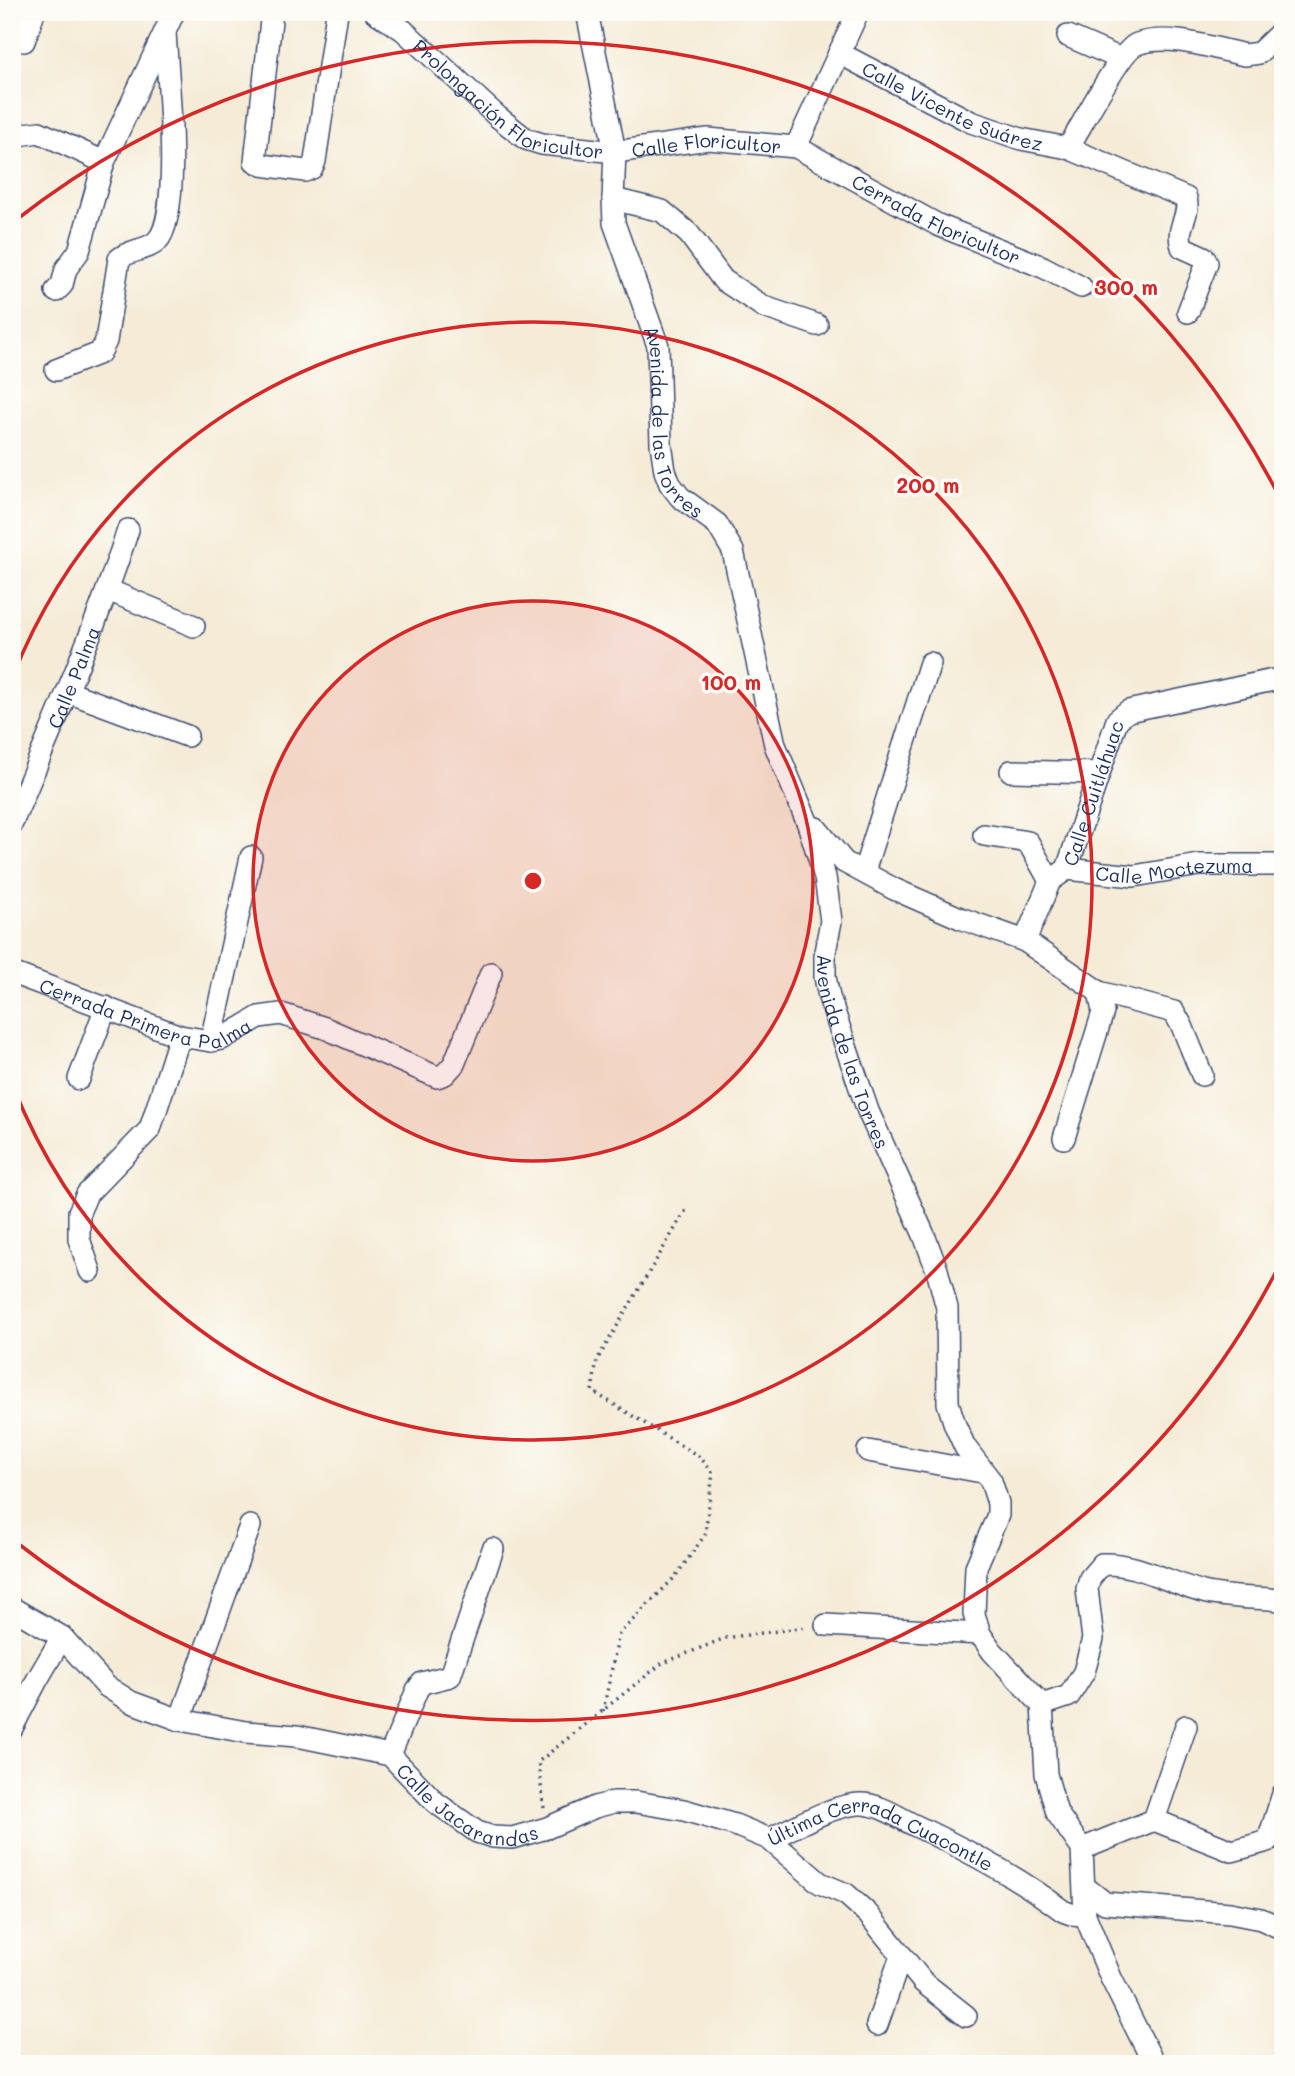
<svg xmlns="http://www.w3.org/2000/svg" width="1295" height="2076" font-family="Mali,sans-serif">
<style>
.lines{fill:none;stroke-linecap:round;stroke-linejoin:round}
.minor-casing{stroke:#3c4b70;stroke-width:24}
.path{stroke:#3c4b70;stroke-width:3.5;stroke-dasharray:2 5;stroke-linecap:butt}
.minor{stroke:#fff;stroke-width:21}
.ring{fill:none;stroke:#d62828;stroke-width:3.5}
.labels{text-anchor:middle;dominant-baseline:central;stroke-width:7;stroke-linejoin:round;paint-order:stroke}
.street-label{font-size:19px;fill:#1b2f5e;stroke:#fdfcf7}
.centre{fill:#d62828;stroke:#fdfcf7;stroke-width:3.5}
.ring-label{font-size:21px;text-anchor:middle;font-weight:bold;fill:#d62828;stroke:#fdfcf7;stroke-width:7;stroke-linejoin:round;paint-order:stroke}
</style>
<rect width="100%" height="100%" fill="#fdfcf7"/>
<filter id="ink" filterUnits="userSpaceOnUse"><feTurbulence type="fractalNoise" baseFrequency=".0143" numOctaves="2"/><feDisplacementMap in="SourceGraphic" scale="14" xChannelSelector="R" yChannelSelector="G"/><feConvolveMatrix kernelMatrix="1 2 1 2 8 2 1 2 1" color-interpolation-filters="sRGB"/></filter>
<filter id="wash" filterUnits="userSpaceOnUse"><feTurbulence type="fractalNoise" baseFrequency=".00686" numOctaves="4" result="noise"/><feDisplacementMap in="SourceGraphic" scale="28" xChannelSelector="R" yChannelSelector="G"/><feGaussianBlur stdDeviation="1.57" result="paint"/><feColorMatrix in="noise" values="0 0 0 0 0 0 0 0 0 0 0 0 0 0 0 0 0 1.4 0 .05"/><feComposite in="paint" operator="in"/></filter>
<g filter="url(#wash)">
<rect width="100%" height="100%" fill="#f5ebd6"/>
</g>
<g filter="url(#ink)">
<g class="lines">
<defs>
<g id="minor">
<path d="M272 12 255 161 262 165 305 171 312 168 315 161 337 12"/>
<path id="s1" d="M375 12 403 30 498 117 526 139 542 144 615 152 708 139 796 147 938 225 1043 267 1081 287"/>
<path id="s2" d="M587 12 615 152 613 199 614 223 658 346 661 444 665 471 670 484 680 497 717 524 733 551 775 745 808 824 825 877 831 921 825 952V977L829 997 868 1111 924 1235 937 1270 947 1308 948 1403 955 1425 965 1447 991 1481 998 1503V1515L976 1567 974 1614 980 1634 992 1651 1042 1705 1046 1774 1057 1813 1082 1849 1085 1915 1111 1978 1154 2064"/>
<path d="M1068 36 1121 59"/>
<path d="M24 41 34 12"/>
<path id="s3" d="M839 53 971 122 1021 139 1068 148 1186 198C1191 217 1175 226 1182 247L1204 257 1207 263 1188 312"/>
<path d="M12 136 39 132 104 162"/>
<path d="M796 147 858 12"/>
<path d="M1068 148C1080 129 1120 50 1137 44 1170 33 1212 48 1245 55L1259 53 1283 30"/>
<path d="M613 199 662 211 689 234 723 280 764 307 817 325"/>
<path d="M56 291 62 285 66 269 79 251 104 162 174 12"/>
<path d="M56 370 100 353 106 341 119 259C130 249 147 251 157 241 183 215 167 70 165 32"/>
<path d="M108 590 194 626"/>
<path d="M68 692 187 736"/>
<path d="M1011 771 1099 773"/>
<path id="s4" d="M12 823C53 726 95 630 128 530"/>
<path id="s5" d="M816 828 844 862 894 889 960 918 1025 941 1050 881 1067 869 1117 720 1128 711 1283 678"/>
<path d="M984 835 1028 842 1050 881"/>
<path id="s6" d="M1067 869 1134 876 1199 865H1283"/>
<path d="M864 871 930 663"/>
<path d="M1025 941 1099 992 1174 1012 1182 1026 1202 1075"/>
<path id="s7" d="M12 973 180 1036 211 1041 222 1039 259 1017 281 1014 325 1028 437 1077 445 1074 454 1064 491 973"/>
<path d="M211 1041 251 857"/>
<path d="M79 1079 106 1007"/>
<path d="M1064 1138 1103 1012 1099 992"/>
<path d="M90 1271 79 1239V1212L87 1194 150 1129 180 1036"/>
<path d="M868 1451 982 1472"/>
<path id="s8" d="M12 1608 62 1637 106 1686 131 1702 180 1720 246 1732 297 1736 390 1755 435 1802 477 1832 493 1837 512 1838 547 1828 595 1807 614 1802H636L684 1810 735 1825 769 1839C794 1828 832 1805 859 1804 878 1803 898 1817 914 1825 966 1850 1017 1876 1063 1911L1071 1914 1085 1915"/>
<path d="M826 1625 980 1634"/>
<path d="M1042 1705 1069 1696 1084 1672 1093 1639 1087 1589 1090 1578 1102 1564C1138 1562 1172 1585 1207 1593 1231 1598 1258 1598 1283 1600"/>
<path d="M180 1720 250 1526"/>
<path d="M12 1728 37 1680 62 1637"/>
<path d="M390 1755 417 1690 422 1683 450 1676 493 1549"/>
<path d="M1154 1820 1232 1851 1268 1841 1283 1794"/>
<path d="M769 1839 820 1883 846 1894 868 1914 923 1982 966 2016"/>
<path d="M1082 1849 1154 1820 1186 1726"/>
<path d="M1086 1888 1105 1903 1230 1913 1261 1919 1283 1929"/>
<path d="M877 2025 901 1956"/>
</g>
</defs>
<!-- minor casing -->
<use href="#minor" class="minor-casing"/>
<!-- path -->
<path class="path" d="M603 1711 619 1634 675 1577 705 1535 713 1473 700 1457 592 1391 597 1360 686 1210
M544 1808 538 1762 661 1664 725 1638 807 1627"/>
<!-- minor -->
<use href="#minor" class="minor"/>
</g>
</g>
<!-- distance rings -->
<circle cx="533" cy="881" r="280" fill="#d62828" fill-opacity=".12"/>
<g class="ring">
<circle cx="533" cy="881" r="280"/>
<path d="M13 676A559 559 0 1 1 13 1086"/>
<path d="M1281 1262A839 839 0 0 1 16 1542M16 220A839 839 0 0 1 1281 500"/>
</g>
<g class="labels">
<!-- street labels -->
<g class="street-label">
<text stroke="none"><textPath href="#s1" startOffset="164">Prolongación Floricultor</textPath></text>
<text stroke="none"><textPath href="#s3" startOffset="126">Calle Vicente Suárez</textPath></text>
<text stroke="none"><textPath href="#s1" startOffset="380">Calle Floricultor</textPath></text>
<text stroke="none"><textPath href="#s1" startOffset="628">Cerrada Floricultor</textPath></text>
<text stroke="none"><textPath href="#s2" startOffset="425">Avenida de las Torres</textPath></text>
<text stroke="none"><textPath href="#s4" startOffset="158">Calle Palma</textPath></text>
<text stroke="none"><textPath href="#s5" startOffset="408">Calle Cuitláhuac</textPath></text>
<text stroke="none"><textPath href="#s6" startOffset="108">Calle Moctezuma</textPath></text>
<text stroke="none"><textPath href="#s7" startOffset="142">Cerrada Primera Palma</textPath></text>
<text stroke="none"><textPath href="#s2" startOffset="1097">Avenida de las Torres</textPath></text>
<text stroke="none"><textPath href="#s8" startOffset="516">Calle Jacarandas</textPath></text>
<text stroke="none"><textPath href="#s8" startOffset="962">Última Cerrada Cuacontle</textPath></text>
</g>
</g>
<circle cx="533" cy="881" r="10" class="centre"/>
<g class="ring-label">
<text x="1126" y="295">300 m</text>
<text x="928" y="493">200 m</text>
<text x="731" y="690">100 m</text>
</g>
<!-- margin -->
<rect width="1295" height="2076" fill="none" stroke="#fdfcf7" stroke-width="42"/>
</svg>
